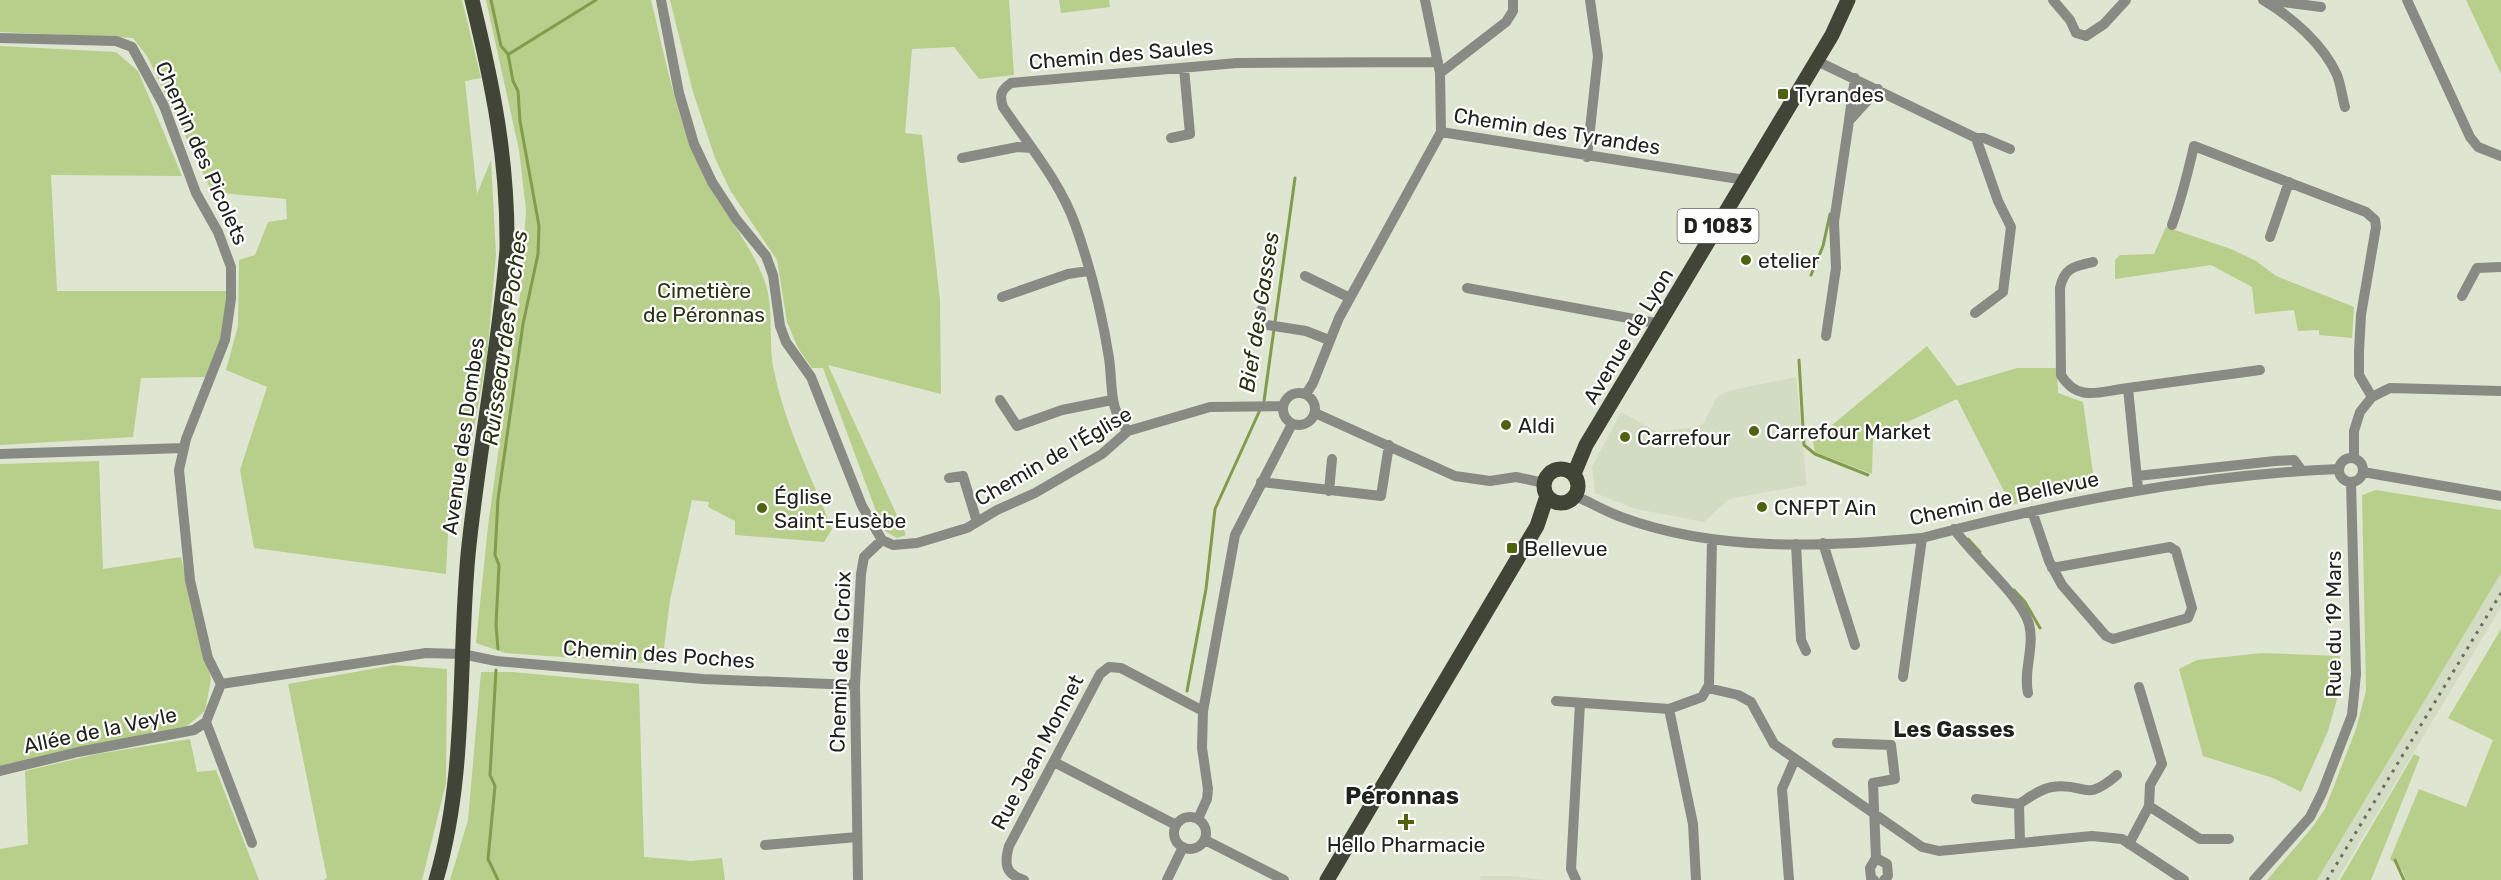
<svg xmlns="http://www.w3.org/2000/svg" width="2501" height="880" font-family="Rubik,sans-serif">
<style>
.built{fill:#d2dcc2}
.green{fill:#b8ce8b}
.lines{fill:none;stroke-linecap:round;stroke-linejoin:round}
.stream{stroke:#839b4d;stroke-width:3}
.minor{stroke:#888b83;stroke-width:10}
.primary{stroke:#404537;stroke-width:15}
.rail{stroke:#686c61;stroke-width:3;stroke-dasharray:3 6;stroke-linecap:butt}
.poi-dot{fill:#4f630f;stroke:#fff;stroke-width:2}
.labels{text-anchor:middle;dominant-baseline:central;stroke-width:4.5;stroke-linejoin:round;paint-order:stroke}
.shield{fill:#fff;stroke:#636560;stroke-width:1.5}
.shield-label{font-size:20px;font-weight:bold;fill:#20231c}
.street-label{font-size:21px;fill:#20231c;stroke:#fff}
.poi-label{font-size:21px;fill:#20231c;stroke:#fff;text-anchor:start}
.park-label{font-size:21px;fill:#293312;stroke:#fff}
.water-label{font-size:22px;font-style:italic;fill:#27310f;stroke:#fff}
.neighbourhood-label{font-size:22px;font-weight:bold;fill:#20231c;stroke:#fff}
.quarter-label{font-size:24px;font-weight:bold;fill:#20231c;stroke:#fff}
</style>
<rect width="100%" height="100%" fill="#dee6d2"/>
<!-- built -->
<path class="built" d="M1796 377 1807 485 1729 499 1704 522 1636 509 1595 493 1592 467 1621 412 1657 432 1695 427 1704 423 1717 397 1728 391Z
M2501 573V607L2337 880H2317Z
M1481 876H1510L1545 880H1480Z"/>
<!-- green -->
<path class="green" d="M0 0H462L481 78 465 81 477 194 491 160 496 255 487 357 459 511 449 514 446 574 254 548 240 470 267 387 226 370 238 326 239 260 255 255 268 222 287 219 286 199 212 192 147 56 133 38 0 32Z
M486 0H651C665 57 676 117 701 170 720 210 752 243 766 285 774 312 768 344 774 371 785 426 812 478 832 529L824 542 735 535V521L708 507 709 502 692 500 670 600 662 664 505 653 476 643 488 526 521 287 526 210 519 150Z
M670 0H1009L1014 75 979 79 954 47 912 49 905 133 922 135 940 301 941 394 828 365 906 535 897 538 883 530 823 368H812L798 348 787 322 777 260 730 190 715 158 693 92Z
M1059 0H1109L1110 7 1061 13Z
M2466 0H2501V74Z
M0 46 116 52 138 71 182 176 51 175 57 291H229L221 340 205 377 141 378 133 437 0 445Z
M2166 227 2231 249 2256 261 2276 276 2354 307 2352 338 2319 335V330L2298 331 2294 310 2255 314 2252 287 2211 265 2115 279V260L2120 255 2154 254Z
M1927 346 1957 386 2017 368H2057L2058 393 2083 402 2095 487 2011 505 1957 399 1873 438 1872 474 1815 452 1813 441Z
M99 461 103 569 181 557 211 679 205 711 187 726 0 767V464Z
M2376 490 2501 510V573L2317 880H2267L2311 829 2325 809 2356 729 2366 691 2362 495Z
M2501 629V880H2406L2402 870 2390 859 2419 789 2466 807 2493 740 2448 718Z
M2262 653 2340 656 2337 699 2328 731 2301 792 2273 778 2203 756 2179 669 2197 660Z
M394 665 447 669 446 783 422 880H324L327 878 288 684Z
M481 672H513L639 684 644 857 691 861 722 858 725 880H450L468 820Z
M190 739 197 772 216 770 259 880H0V849L28 844 25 771 97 754Z
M2414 754 2420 757 2371 880H2340Z"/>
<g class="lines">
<!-- stream -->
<path class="stream" d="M491 0 501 46 508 54 513 81 518 91 520 121 539 226 538 254 523 324 498 499 495 555 499 565 496 625 498 649
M509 54 596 0
M1811 275 1823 246 1830 214
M1799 360 1804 445 1815 454 1868 475
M1968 539 1980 552
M2014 590 2025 602 2040 628
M496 670 490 775 495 786 488 859 498 880
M1187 691 1206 589 1215 509 1264 401 1295 178
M2395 860 2404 880"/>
<!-- minor -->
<path class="minor" d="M661 0 679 93 694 144 712 182 736 219 766 256 773 275 780 326 786 342 811 377 862 506 882 540 864 557 861 574 855 685 858 880
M1425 0 1440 73 1441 132
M2053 0 2070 20 2076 33 2086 36 2104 24 2126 0
M2263 0C2292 17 2323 44 2337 75 2341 85 2342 97 2345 107
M2268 0 2321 7
M2407 0 2470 137 2478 147 2501 156
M0 38 116 41 132 47 164 106 196 193 218 232 231 267V299L225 340 186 439 179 470 190 580 208 658 221 684
M1817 61 1976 138H1984L2010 149
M1440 73 1506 22 1513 11V0
M1849 120 1855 78
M1171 138 1190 134 1184 68
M1587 157 1598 56 1590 0
M962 158 1018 147 1031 148
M2172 225C2181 200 2188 172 2194 146L2366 212 2375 220 2376 227 2361 315 2359 351V375L2372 397
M2270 237 2289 182
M2093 262C2074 266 2064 268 2060 288L2061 375C2078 403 2100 391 2128 388
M1305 276 1350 298
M1467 288 1661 324
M2462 296 2477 268 2501 267
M1002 297 1068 274 1088 271
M1261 310V324L1306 331 1329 340
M1975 313 2003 292 2011 227 1998 201 1976 138
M1826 336 1836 268 1834 222 1849 121 1878 89
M1283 409a16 16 0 1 1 32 0a16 16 0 1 1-32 0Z
M1306 394 1313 383 1339 318 1441 132 1745 180
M1000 400 1017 426 1062 410 1112 400
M1315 413 1455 476 1490 481 1516 477 1544 483
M1128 431C1108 409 1113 385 1109 358 1102 314 1090 266 1075 224 1060 182 1028 144 1003 107 999 95 1001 90 1011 83L1237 63 1438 62
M0 454 184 448
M2339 470a12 12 0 1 1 24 0a12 12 0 1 1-24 0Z
M2354 458V431L2360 412 2372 397 2390 388 2501 391
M2363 472 2501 496
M2137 476 2275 461 2294 460 2302 471
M949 478 963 476 977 522
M1261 482 1381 496 1389 445
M2138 489 2128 388 2260 370
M1329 491 1332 459
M1575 496C1590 502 1605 511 1621 517 1715 552 1823 547 1922 538 2059 502 2197 475 2339 469
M2032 511 2049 561 2062 585 2106 636 2113 639 2188 618 2192 608 2176 551 2170 547 2052 568
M1954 529C1971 554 2022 597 2029 624 2035 647 2023 670 2028 693
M882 540 893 545 917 543 967 528 997 510 1035 493 1102 454 1128 431 1210 407 1283 406
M1823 543 1855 645
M1796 544 1801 640 1806 651
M1903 677 1922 538
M221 684 426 653 462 654 496 661 703 679 855 685
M221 684 206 722 252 843
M1708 688 1738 695 1751 702 1774 744 1922 847 1939 851 2092 836 2122 839 2184 880
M1556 701 1669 709
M1837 743 1891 745 1895 779 1873 783 1876 858 1870 868 1871 878 1874 880
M1054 762 1176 825
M0 771 78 752 194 730 206 722
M1976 799 2019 804 2020 843
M2019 804C2030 797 2040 789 2052 787 2087 782 2083 804 2117 775
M2149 806 2200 839H2229
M1174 833a16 16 0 1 1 32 0a16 16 0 1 1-32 0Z
M1198 819 1207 799 1208 789 1202 748 1203 711 1235 535 1292 424
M1205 840 1284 880
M2129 844 2149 806 2150 785 2162 764 2139 687
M765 845 857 837
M1876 858 1887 864 1888 876 1884 880
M1024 880C1005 874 1004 864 1009 846L1100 674 1109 667 1121 668 1203 711
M1167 880 1183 847
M1576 880 1571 869 1580 703
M1696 880 1693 824 1669 709 1702 697 1709 685 1712 539
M1789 880 1782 789 1795 759
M2254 880 2310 817 2322 793 2352 715 2356 674 2351 482"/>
<!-- primary -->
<path class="primary" d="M1544 486a17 17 0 1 1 34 0a17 17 0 1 1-34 0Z
M1574 474 1586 445 1832 35 1848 0
M436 880C467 775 458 664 468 555 478 453 499 351 507 249 508 159 493 86 472 0
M1327 880 1537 526 1547 496"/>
<!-- rail -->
<path class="rail" d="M2327 880 2501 593"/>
</g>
<!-- markers -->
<g class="poi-dot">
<rect x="1777" y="88" width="12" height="12" rx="3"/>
<circle cx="1746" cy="260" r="6"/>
<circle cx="1506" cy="425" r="6"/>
<circle cx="1754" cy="431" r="6"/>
<circle cx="1625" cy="437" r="6"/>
<circle cx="1762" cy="507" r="6"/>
<circle cx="762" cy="508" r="6"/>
<rect x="1506" y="542" width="12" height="12" rx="3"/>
<path d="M1403 813h6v6h6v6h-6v6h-6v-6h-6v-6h6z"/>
</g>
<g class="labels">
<!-- shield labels -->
<rect class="shield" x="1677.5" y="209" width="81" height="34" rx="4.5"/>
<g class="shield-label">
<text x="1718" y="226">D 1083</text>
</g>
<!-- street labels -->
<g class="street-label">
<text transform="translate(1121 54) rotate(-5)">Chemin des Saules</text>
<text transform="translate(1557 131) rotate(9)">Chemin des Tyrandes</text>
<text transform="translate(202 153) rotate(66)">Chemin des Picolets</text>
<text transform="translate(1628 336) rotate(-59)">Avenue de Lyon</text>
<text transform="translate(463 436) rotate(-82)">Avenue des Dombes</text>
<text transform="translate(1053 456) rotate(-30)">Chemin de l'Église</text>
<text transform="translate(2004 498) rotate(-12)">Chemin de Bellevue</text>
<text transform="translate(2333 624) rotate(-90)">Rue du 19 Mars</text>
<text transform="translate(659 654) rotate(4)">Chemin des Poches</text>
<text transform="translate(840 662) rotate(-88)">Chemin de la Croix</text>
<text transform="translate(100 730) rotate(-12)">Allée de la Veyle</text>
<text transform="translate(1037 752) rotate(-62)">Rue Jean Monnet</text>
</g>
<!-- poi labels -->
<g class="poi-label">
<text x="1795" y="94">Tyrandes</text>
<text x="1758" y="260">etelier</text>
<text x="1518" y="425">Aldi</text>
<text x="1766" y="431">Carrefour Market</text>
<text x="1637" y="437">Carrefour</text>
<text x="774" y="496">Église<tspan x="774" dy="24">Saint-Eusèbe</tspan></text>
<text x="1774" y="507">CNFPT Ain</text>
<text x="1524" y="548">Bellevue</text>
<text x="1406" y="844" text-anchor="middle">Hello Pharmacie</text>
</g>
<!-- park labels -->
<g class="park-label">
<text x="704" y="290">Cimetière<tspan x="704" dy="24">de Péronnas</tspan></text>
</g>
<!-- water labels -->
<g class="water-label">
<text transform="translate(1259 312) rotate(-81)">Bief des Gasses</text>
<text transform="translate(505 338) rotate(-82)">Ruisseau des Poches</text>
</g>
<!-- neighbourhood labels -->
<g class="neighbourhood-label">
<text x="1954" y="729">Les Gasses</text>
</g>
<!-- quarter labels -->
<g class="quarter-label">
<text x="1402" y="796">Péronnas</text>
</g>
</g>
</svg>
